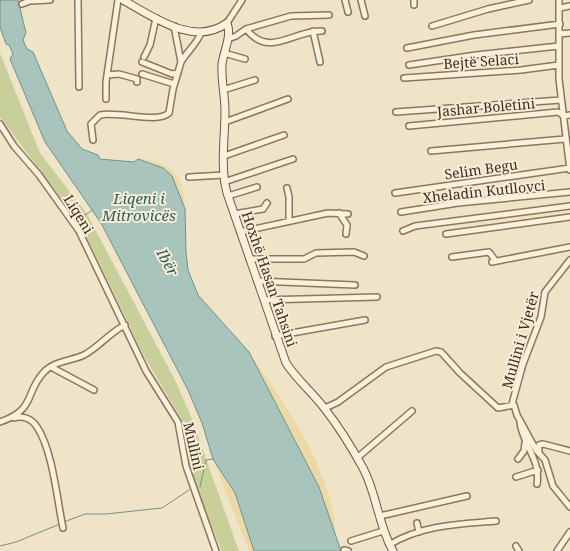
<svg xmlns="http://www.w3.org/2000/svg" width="570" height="551" font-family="'Noto Serif',serif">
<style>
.green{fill:#c9cf9b}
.sand{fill:#ecd9a5}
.water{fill:#a9c4bc;stroke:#6f938a}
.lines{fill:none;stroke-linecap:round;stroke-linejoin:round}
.stream{stroke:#6f938a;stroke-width:1}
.street-casing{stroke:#8d765c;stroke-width:8}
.secondary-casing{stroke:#6f573f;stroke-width:9}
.street{stroke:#faf1dc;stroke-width:5}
.secondary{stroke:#faf1dc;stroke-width:7}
.labels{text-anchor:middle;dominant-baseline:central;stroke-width:4;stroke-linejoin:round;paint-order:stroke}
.street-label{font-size:14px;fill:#3d2e20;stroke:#f7eed8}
.water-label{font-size:15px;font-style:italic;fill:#2f5d5a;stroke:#f7eed8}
</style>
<rect width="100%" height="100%" fill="#f0e4c8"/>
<!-- green -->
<path class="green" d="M0 53 40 153 87 214 175 380 190 414 239 551H222C210 522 197 493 189 463 186 448 188 434 182 420L145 358 81 225 0 117Z"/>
<!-- sand -->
<path class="sand" d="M142 158C175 166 184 176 185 209 172 179 173 169 138 159Z
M249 352C287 407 332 469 336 537L319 487Z
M213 459 235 493 254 551H249Z"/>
<!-- water -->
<path class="water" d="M0 0H18L26 33 23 40 27 49 33 52 67 131 82 149 98 155 100 159 134 162 138 159 163 168 172 176 185 209 186 252 188 270 198 295 249 352 319 487 341 551H254L235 493 213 459 202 423 188 390 101 223 45 142 10 59 13 54 9 45 6 44 0 27Z"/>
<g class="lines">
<!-- stream -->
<path class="stream" d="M79 219 93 210
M200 487 206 460 213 459
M64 522 85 514H106L162 508 189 490
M0 546 16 542 60 524"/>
<defs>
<path id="street" d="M78 0 79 87
M345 0 348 12
M361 0 365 16
M414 0V5
M559 0V79L570 170
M22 4 30 1 50 0
M560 8 570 6
M227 23 242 0
M432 26 488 9 529 0
M246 29 291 16 329 15
M313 31 320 62
M559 34 570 33
M228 39 236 36 246 29C270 59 293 30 322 31
M407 48 474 35 560 24
M224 53 245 59
M144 57 150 45 156 18
M142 62 172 74 178 73
M181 62C186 53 200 40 201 32
M409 65 476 55 559 46
M142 74 174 84
M107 75 119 74 137 79V82
M404 78 521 70 559 65
M223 90 255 80
M106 99V82L118 0
M396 112 561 100
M225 122 288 99
M0 124 14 146 39 175 79 231 146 371 178 422 186 466 216 551
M409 126 558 112 564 116 570 115
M93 140 91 124 100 115C120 111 157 124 169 113L173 89 181 62 174 26
M431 151 565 139
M224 156 284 135
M189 177 224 175
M224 182 293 159
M287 188 289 197V221
M395 193 570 168
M228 196 257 187
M401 212 458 203 570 192
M339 213 347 225 346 234
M234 214 263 209 267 203
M403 231 415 226 570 206
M240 232 328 213 348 214
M446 234 570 217
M452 257 489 252 495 260
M249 259H304L316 253 354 252 364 256
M492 262 570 247
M257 281 355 285
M264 300 377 297
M275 336 365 320
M51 367 94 390
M512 404 523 364 541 317 545 292 570 260
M325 408 338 402 386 367 436 351 441 352 460 373 498 408 514 405 517 415 536 450 545 460 553 486 570 507
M14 418C23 415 32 419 37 427 53 451 57 500 63 528
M0 422C37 409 24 393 44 372 54 361 71 361 84 355 99 347 109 333 125 325
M520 423C523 445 541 460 537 484
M539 452V445L543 444 570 451
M357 458 412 411
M518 459 524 451 525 443
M516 477 538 470
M380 516 467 496
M417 523 419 532
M351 541 383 531
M389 545C421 525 460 524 496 521
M516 546 519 551
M344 550 348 551
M557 551 570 532"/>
<path id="secondary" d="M123 0C153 17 194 47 227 23 232 36 224 50 222 64 221 80 225 95 225 111 225 138 220 166 227 193L286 363C297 380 313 393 325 409 339 427 352 448 363 468 377 494 378 525 393 551"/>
</defs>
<!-- street casing -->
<use href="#street" class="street-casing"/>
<!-- secondary casing -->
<use href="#secondary" class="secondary-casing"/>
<!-- street -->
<use href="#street" class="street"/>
<!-- secondary -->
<use href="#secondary" class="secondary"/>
</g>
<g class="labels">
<!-- street labels -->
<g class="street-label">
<text transform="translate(481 61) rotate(-4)">Bejtë Selaci</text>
<text transform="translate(486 107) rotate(-5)">Jashar Boletini</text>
<text transform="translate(481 169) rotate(-8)">Selim Begu</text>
<text transform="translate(484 191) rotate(-6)">Xheladin Kutllovci</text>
<text transform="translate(79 214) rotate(58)">Liqeni</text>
<text transform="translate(270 279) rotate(71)">Hoxhë Hasan Tahsini</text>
<text transform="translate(520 340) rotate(-74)">Mullini i Vjetër</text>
<text transform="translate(194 446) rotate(77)">Mullini</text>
</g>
<!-- water labels -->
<g class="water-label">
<text x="139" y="198">Liqeni i<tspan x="139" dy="17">Mitrovicës</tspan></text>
<text transform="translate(168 262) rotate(61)">Ibër</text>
</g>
</g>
</svg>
